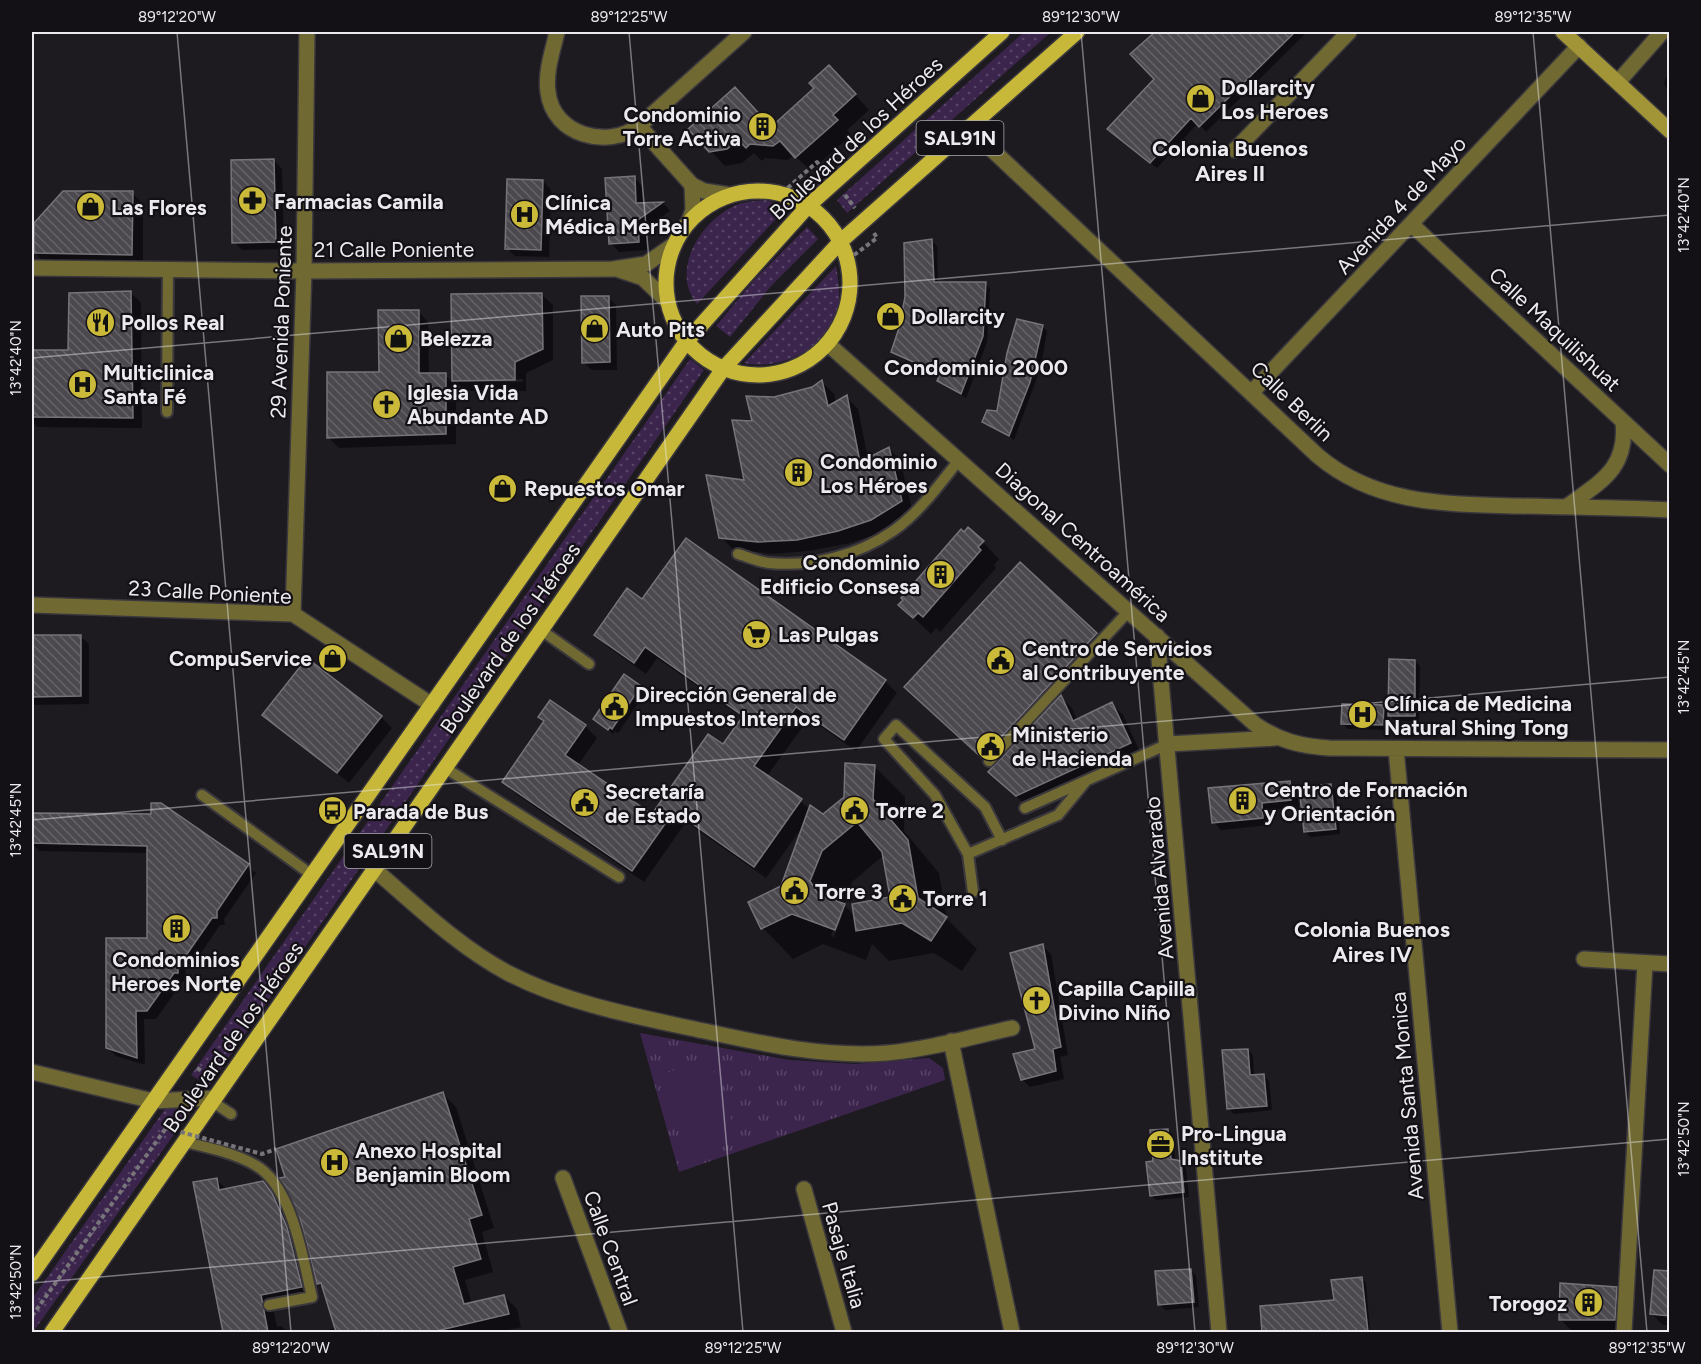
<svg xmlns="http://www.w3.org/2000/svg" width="1701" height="1364" font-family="Figtree,sans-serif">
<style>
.grass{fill:url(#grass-dots)}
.park{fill:url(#park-tufts)}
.garden{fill:#3c254d}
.shadow{fill:#0007;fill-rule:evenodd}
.building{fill:url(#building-back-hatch);stroke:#77737a;stroke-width:1.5}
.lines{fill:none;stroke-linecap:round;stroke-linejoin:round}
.lane-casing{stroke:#3a373d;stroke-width:14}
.street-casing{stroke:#3a373d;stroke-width:18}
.secondary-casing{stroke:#3a373d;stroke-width:18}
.primary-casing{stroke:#3a373d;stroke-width:18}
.path{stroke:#78757a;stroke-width:4;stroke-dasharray:4.5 3;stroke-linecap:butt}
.lane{stroke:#706932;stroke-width:10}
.street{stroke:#706932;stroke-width:15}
.secondary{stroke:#a29538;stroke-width:15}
.primary{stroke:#c8b839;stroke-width:15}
.path-bridge{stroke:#78757a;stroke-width:4;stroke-dasharray:4.5 3;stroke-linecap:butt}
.ticks{fill:none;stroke:#eceaee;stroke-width:1.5;stroke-opacity:0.45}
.labels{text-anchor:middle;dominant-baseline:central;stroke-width:4.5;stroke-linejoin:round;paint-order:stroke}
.shield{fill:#141116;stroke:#aba9ad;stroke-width:1.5}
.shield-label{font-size:20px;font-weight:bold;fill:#eceaee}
.poi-label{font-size:21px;font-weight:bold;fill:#eceaee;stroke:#141116;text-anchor:start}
.street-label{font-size:21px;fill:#eceaee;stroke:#141116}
.neighbourhood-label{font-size:22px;font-weight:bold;fill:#eceaee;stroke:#141116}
.neatline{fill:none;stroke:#eceaee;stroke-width:2}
.ticks-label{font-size:15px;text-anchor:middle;fill:#eceaee}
</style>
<defs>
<pattern id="grass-dots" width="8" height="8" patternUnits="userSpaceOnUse" patternTransform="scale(1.5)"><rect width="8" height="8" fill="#3c254d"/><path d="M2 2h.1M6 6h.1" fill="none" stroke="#584567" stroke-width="1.8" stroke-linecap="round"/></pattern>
<pattern id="park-tufts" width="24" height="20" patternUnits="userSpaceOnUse" patternTransform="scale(1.5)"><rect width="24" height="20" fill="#3c254d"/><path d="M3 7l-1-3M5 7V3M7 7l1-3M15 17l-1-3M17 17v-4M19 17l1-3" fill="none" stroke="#584567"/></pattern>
<pattern id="building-back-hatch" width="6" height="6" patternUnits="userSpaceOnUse" patternTransform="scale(1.5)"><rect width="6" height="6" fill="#4b484e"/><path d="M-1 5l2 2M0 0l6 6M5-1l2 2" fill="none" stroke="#656368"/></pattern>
</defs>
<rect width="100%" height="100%" fill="#1d1a20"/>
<!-- grass -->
<path class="grass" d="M1024 32H1051L847 213 837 200Z
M766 200 786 208 697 304C670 271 700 222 734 206 744 201 755 201 766 200Z
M807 227 818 239 771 286 730 337 716 326 756 278Z
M836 266C839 284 842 303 834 320 820 353 777 370 744 363Z
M690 359 704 370 209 1086 191 1075Z
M195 1105 33 1332H32V1299L167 1106Z"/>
<!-- park -->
<path class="park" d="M640 1033 789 1060 855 1064 929 1058 943 1068 945 1080 679 1172Z"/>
<!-- garden -->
<path class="garden" d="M709 1058 739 1141 689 1159 659 1076Z"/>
<!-- shadow -->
<path class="shadow" d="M1158 32H1307L1206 132 1198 123 1157 168 1115 134 1156 79 1132 54Z
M1670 68V95L1664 83Z
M844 82 869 110 847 130 851 135 811 171 794 155 788 160 765 158 762 161 754 153 742 163 725 166 690 129 772 128Z
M274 160 282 169 284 249 242 250 234 242Z
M634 177 642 186 643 204 663 203 670 211 646 228 647 250 619 252 611 243Z
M543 181 551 190 549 257 515 256 507 248Z
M132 193 143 204V265L46 264 35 253Z
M932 241 937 246 938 284 985 283 990 289 987 342 966 398 944 386 938 381 941 376 898 357 893 352Z
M131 293 141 303 142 428 37 427 32 421V351H70Z
M541 294 553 305V360L526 373V391H465L456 382V444L339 448 328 437 380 374 418 311 428 322 429 375H445L453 383V295ZM462 379H523V382H462Z
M608 297 616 305 617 370H592L583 362Z
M1042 326 1047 331 1041 367 1014 440 983 421 998 412Z
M822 382 834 394 836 403 846 397 858 409 868 459 889 449 900 460 913 513 883 532 850 543 809 551 771 554 733 549 721 537 746 481 753 422 774 399 812 388Z
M686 540 885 681 897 693 856 751 809 718 767 776 810 809 823 816 845 798 874 766 905 797 904 831 939 873 947 919 977 949 962 971 934 953 889 961 872 944 866 960 823 944 793 959 763 928 782 887 803 826 766 878 686 822 644 882 516 794 504 782 546 722 550 703 585 726 597 738 578 765 652 816 724 746 743 718 657 658 646 674 608 647 596 635 643 601ZM884 855 892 898 856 917 844 905 852 882ZM839 914 842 916 834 937 831 936Z
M983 542 999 559 994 565 996 568 940 632 936 628 931 634 900 605Z
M1096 634 1107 645 1060 696 1072 708 1077 720 1112 704 1123 715 1141 754 1028 807 1001 783 994 768 918 698Z
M80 636 89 644V704L32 705V637Z
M1415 661 1420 666 1419 721H1395L1389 715 1388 730 1348 729 1343 724 1383 707 1389 713Z
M640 688 645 693 618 733 615 731 613 734 594 719Z
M264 715 381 717 392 728 349 783Z
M1289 783 1297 790 1299 807 1269 810 1270 825 1221 830 1214 822Z
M1331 785 1336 791 1340 834 1311 837 1305 832Z
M161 805 256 873 224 919 225 925H220L195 962H185L186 981H183L156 1019H144L145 1065 116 1056 107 1047 148 940V853L39 851 32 843V814L152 816Z
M1043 946 1051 954 1068 1055 1060 1057 1064 1079 1030 1087 1022 1079 1037 1051Z
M1248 1050 1253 1055 1254 1077 1264 1076 1269 1081 1272 1110 1234 1114 1228 1108Z
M443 1094 456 1107 494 1228 482 1232 493 1272 465 1280 472 1304 504 1296 517 1309 521 1327 499 1332H318L336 1328 325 1290 318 1283 302 1221 287 1178Z
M1168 1130 1173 1135 1175 1161 1186 1168 1189 1197 1156 1200 1151 1195 1154 1163Z
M216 1179 227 1190 262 1183 285 1208 314 1300 273 1308 277 1327 281 1326 288 1332H226L195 1183Z
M1191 1270 1196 1276 1199 1307 1165 1310 1160 1305Z
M1670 1273V1325H1663L1652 1314Z
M1362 1279 1366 1283 1370 1332H1264L1262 1307 1335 1301Z
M1616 1288 1627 1299 1626 1331H1572L1561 1320Z"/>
<!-- building -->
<path class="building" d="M1155 32H1295L1199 127 1191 118 1150 163 1107 129 1154 79 1130 54Z
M829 65 856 94 833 115 838 120 795 158 780 141 773 146 750 144 746 148 738 140 727 149 709 152 688 129 735 87 771 127 814 88 809 83Z
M274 159 276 242 232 243 231 160Z
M635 176 636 203 663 202 638 220 639 242 609 244 605 178Z
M507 179 543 180 541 250 505 249Z
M63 191H133L132 255 34 253V223Z
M932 239 934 282H986L983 336 961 394 937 381 940 374 891 352 899 328 905 297 904 243Z
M131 291 133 418 32 417V350H68L69 293Z
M542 293 543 349 515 362V380L452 381 451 294Z
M581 296H609L610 362 582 363Z
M378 310H419V373H446V434L327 438V372H379Z
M1017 319 1043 325 1030 382 1009 436 982 422 987 410 997 411 1007 353Z
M822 380 828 406 847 395 860 462 889 447 902 501 871 520 838 531 797 540 758 542 719 538 706 475 744 480 732 420 752 421 746 396 774 397 812 387Z
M968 527 984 541 978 547 981 550 923 617 918 613 913 618 898 605 903 600 901 598 961 529 964 532Z
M686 538 886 680 844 740 796 707 754 766 802 799 754 867 674 811 632 871 502 782 544 721 538 717 550 700 586 725 565 755 652 814 708 734 723 744 743 716 645 647 634 663 594 635 627 588 642 599Z
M1020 562 1097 633 982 758 904 687Z
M32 635H81V696L32 697Z
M307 658 382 716 337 773 262 715Z
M1389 659 1415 660V716H1388Z
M624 674 641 686 612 729 610 727 608 730 593 719Z
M1061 695 1073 721 1112 702 1131 743 1016 796 988 772Z
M1342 704 1384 705 1383 725 1341 724Z
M845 763 875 765 873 799 908 840 918 898 947 917 931 941 902 923 856 931 852 904 890 897 882 852 857 822 822 851 810 881 818 894 845 904 835 930 792 914 761 929 748 902 781 886 810 805 823 814 844 797Z
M1290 781 1291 800 1262 803 1263 818 1212 823 1208 788Z
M1331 784 1336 829 1304 832 1299 787Z
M151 803H161L249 864 217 911V918H212L187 954 178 955V973H174L147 1011H136L137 1058 106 1048V938H147V846L32 843V813L151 814Z
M1043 944 1061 1047 1053 1049 1056 1071 1021 1080 1013 1054 1035 1049 1010 953Z
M1248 1049 1250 1075 1264 1074 1267 1106 1227 1109 1222 1050Z
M443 1092 482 1215 469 1219 481 1259 453 1267 464 1304 504 1295 509 1314 432 1332H336L321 1283 317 1284 301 1222 279 1178 285 1177 276 1149Z
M1168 1129 1171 1159 1181 1161 1184 1192 1150 1196 1146 1162 1153 1161 1150 1130Z
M217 1178 219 1190 263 1181 272 1193 287 1227 302 1287 261 1295 268 1332H223L193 1182Z
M1191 1269 1194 1302 1158 1305 1155 1271Z
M1654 1270 1670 1271V1316L1650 1314Z
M1362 1277 1368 1332H1262L1260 1306 1334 1300 1331 1280Z
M1560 1283 1617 1287 1615 1320H1559Z"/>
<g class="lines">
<defs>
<path id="lane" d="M167 412 168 270
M738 554C748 557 759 562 769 563 812 567 857 556 893 531 919 513 939 485 959 460
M541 630 589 664
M989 761 1128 612
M445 768 619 877
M202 795 312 875
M1025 808 1168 744
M968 854 1058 815 1086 781
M973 892 968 854 935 795 884 739 896 725 985 807 1002 840
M213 1102 231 1114
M185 1142C207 1147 234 1153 255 1165 292 1185 303 1259 312 1297L269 1305"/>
<path id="street" d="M557 32C553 50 545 72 548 92 553 136 608 149 639 126L744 32
M1618 82 1662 32
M639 126 692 185 704 191 730 195
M970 129 1318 456C1376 505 1447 504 1518 506 1568 507 1619 507 1670 510
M1235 150 1349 32
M689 221 693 210 692 185
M1411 224 1670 465
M32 268 304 271 613 269 646 264 672 246
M619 270 643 278 666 300
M828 344 1256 725C1280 741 1300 746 1329 748L1670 750
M1252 392 1579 46
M1566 507C1600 482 1628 469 1623 422
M32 605 293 614 432 705
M293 614 304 271 307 32
M1157 636 1219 1332
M1168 744 1275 738
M1396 749 1450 1332
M375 870C417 906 459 947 508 973 564 1002 629 1015 690 1028 756 1042 819 1058 887 1053 929 1049 971 1037 1012 1028
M1584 959 1670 964
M951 1041 1012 1332
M32 1072 153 1101 215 1098
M563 1178 620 1332
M804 1189 844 1332
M1624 1332 1645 963"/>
<path id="secondary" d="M1563 32 1670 131"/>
<path id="primary" d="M666 283a92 92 0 1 1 184 0a92 92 0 1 1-184 0Z
M32 1274 686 342 808 206 1002 32
M52 1332 723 369 841 241 1077 32"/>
</defs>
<!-- lane casing -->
<use href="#lane" class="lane-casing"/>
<!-- street casing -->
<use href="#street" class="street-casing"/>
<!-- secondary casing -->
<use href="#secondary" class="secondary-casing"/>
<!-- primary casing -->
<use href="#primary" class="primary-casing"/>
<!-- path -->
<path class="path" d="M782 193 817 162 824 171
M845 195 855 208
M854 255 877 238 874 233
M197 1068 211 1077
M32 1316 166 1128"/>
<!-- lane -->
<use href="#lane" class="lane"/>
<!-- street -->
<use href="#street" class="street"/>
<!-- secondary -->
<use href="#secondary" class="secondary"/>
<!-- primary -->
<use href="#primary" class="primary"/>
<!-- path-bridge -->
<path class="path-bridge" d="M166 1128 262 1154 276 1149"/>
</g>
<!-- ticks -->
<path class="ticks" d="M177 32 291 1332M629 32 743 1332M1081 32 1195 1332M1533 32 1647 1332M32 358 1670 215M32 820 1670 677M32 1283 1670 1139"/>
<!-- icons -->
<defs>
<symbol id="shop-disc" viewBox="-11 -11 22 22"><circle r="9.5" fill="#cbba39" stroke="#141116"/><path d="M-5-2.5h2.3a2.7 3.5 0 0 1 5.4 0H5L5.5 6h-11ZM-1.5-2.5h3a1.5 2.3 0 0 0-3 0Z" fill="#111"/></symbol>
<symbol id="building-disc" viewBox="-11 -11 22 22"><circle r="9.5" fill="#cbba39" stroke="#141116"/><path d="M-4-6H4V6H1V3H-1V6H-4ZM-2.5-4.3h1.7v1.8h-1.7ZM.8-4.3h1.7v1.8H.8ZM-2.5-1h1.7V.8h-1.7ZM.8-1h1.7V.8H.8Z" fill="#111"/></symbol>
<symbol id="pharmacy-disc" viewBox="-11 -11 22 22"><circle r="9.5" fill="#cbba39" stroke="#141116"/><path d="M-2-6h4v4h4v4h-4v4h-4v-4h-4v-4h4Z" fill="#111"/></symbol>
<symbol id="hospital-disc" viewBox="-11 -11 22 22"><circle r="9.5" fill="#cbba39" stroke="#141116"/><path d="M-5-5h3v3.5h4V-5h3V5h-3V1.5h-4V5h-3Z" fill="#111"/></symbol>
<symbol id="restaurant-disc" viewBox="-11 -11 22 22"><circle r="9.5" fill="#cbba39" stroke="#141116"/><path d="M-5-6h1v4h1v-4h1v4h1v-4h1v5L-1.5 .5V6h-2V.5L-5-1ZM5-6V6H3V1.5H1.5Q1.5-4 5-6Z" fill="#111"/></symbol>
<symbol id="church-disc" viewBox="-11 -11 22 22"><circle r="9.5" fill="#cbba39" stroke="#141116"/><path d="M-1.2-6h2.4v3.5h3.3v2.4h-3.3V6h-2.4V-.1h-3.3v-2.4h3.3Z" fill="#111"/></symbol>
<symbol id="supermarket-disc" viewBox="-11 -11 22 22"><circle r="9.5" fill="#cbba39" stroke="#141116"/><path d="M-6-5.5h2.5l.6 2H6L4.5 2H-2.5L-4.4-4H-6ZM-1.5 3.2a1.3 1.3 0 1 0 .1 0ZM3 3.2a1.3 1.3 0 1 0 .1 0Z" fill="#111"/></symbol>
<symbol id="civic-disc" viewBox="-11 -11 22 22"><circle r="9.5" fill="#cbba39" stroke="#141116"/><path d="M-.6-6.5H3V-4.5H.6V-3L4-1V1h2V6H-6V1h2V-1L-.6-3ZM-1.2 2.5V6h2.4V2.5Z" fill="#111"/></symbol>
<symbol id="bus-disc" viewBox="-11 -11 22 22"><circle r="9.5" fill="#cbba39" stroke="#141116"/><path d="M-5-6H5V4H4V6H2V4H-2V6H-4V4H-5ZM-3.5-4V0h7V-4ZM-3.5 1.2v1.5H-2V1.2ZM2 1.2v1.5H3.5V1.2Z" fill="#111"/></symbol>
<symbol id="office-disc" viewBox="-11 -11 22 22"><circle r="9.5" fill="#cbba39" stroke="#141116"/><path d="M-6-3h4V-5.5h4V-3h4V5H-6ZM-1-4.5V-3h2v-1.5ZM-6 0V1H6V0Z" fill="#111"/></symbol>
</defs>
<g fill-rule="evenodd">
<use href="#shop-disc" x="1184" y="82" width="33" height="33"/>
<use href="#building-disc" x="746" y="110" width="33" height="33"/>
<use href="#pharmacy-disc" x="236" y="184" width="33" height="33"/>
<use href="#shop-disc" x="74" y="190" width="33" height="33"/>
<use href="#hospital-disc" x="508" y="198" width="33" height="33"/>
<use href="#shop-disc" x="874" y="300" width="33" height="33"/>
<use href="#restaurant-disc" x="84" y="306" width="33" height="33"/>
<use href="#shop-disc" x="578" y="312" width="33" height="33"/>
<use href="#shop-disc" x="382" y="322" width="33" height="33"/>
<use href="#hospital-disc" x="66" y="368" width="33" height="33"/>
<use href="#church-disc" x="370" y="388" width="33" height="33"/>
<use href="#building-disc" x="782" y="456" width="33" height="33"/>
<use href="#shop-disc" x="486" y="472" width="33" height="33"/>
<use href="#building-disc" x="924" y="558" width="33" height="33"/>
<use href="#supermarket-disc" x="740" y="618" width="33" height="33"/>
<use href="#shop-disc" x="316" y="642" width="33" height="33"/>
<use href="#civic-disc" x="984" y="644" width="33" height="33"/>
<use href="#civic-disc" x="598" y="690" width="33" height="33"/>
<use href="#hospital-disc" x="1346" y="698" width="33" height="33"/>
<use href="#civic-disc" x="974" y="730" width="33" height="33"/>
<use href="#building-disc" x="1226" y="784" width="33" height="33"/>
<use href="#civic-disc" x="568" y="786" width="33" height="33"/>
<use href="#civic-disc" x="838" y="794" width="33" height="33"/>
<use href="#bus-disc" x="316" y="794" width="33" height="33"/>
<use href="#civic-disc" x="778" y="874" width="33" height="33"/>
<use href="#civic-disc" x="886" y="882" width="33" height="33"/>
<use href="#building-disc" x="160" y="912" width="33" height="33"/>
<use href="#church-disc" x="1020" y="984" width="33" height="33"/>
<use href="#office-disc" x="1144" y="1128" width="33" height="33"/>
<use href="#hospital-disc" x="318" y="1146" width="33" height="33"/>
<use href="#building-disc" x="1572" y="1286" width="33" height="33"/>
</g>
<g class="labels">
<!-- shield labels -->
<g class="shield">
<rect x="916.5" y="121" width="87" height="34" rx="4.5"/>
<rect x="344.5" y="834" width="87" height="34" rx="4.5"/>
</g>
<g class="shield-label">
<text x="960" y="138">SAL91N</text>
<text x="388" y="851">SAL91N</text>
</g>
<!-- poi labels -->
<g class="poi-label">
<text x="1221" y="87">Dollarcity<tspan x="1221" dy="24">Los Heroes</tspan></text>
<text x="741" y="114" text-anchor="end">Condominio<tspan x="741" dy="24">Torre Activa</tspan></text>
<text x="274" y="201">Farmacias Camila</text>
<text x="545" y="202">Clínica<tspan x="545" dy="24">Médica MerBel</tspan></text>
<text x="111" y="207">Las Flores</text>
<text x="911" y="316">Dollarcity</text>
<text x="121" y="322">Pollos Real</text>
<text x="616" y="329">Auto Pits</text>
<text x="420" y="338">Belezza</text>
<text x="103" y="372">Multiclinica<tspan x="103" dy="24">Santa Fé</tspan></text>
<text x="407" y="392">Iglesia Vida<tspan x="407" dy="24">Abundante AD</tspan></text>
<text x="820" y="461">Condominio<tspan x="820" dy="24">Los Héroes</tspan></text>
<text x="524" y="488">Repuestos Omar</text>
<text x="920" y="562" text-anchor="end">Condominio<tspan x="920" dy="24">Edificio Consesa</tspan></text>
<text x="778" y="634">Las Pulgas</text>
<text x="1022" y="648">Centro de Servicios<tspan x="1022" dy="24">al Contribuyente</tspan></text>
<text x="312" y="658" text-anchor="end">CompuService</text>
<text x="635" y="694">Dirección General de<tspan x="635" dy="24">Impuestos Internos</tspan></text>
<text x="1384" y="703">Clínica de Medicina<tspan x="1384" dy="24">Natural Shing Tong</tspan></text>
<text x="1012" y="734">Ministerio<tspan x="1012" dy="24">de Hacienda</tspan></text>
<text x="1264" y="789">Centro de Formación<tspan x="1264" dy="24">y Orientación</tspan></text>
<text x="605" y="791">Secretaría<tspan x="605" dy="24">de Estado</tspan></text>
<text x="876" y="810">Torre 2</text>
<text x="353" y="811">Parada de Bus</text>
<text x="815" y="891">Torre 3</text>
<text x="923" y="898">Torre 1</text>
<text x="176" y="959" text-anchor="middle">Condominios<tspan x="176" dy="24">Heroes Norte</tspan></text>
<text x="1058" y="988">Capilla Capilla<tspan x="1058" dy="24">Divino Niño</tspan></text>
<text x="1181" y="1133">Pro-Lingua<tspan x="1181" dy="24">Institute</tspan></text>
<text x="355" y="1150">Anexo Hospital<tspan x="355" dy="24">Benjamin Bloom</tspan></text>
<text x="1567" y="1303" text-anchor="end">Torogoz</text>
</g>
<!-- street labels -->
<g class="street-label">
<text transform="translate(856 138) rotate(-43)">Boulevard de los Héroes</text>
<text transform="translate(1401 205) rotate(-47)">Avenida 4 de Mayo</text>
<text x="394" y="249">21 Calle Poniente</text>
<text transform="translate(281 322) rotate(-88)">29 Avenida Poniente</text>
<text transform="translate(1555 329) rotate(43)">Calle Maquilishuat</text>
<text transform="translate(1292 401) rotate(44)">Calle Berlin</text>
<text transform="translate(1083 542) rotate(42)">Diagonal Centroamérica</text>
<text transform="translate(210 592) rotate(3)">23 Calle Poniente</text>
<text transform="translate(510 638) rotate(-55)">Boulevard de los Héroes</text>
<text transform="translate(1159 878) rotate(-95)">Avenida Alvarado</text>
<text transform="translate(233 1037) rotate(-55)">Boulevard de los Héroes</text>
<text transform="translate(1407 1096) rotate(-95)">Avenida Santa Monica</text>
<text transform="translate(611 1248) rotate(70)">Calle Central</text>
<text transform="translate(844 1255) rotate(74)">Pasaje Italia</text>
</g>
<!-- neighbourhood labels -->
<g class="neighbourhood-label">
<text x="1230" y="148">Colonia Buenos<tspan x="1230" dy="25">Aires II</tspan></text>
<text x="976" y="367">Condominio 2000</text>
<text x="1372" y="929">Colonia Buenos<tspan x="1372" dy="25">Aires IV</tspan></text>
</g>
</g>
<!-- border -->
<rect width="1701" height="1364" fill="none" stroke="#141116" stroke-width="66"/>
<rect x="33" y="33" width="1635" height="1298" class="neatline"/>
<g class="ticks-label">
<text x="177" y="22">89°12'20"W</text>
<text x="629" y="22">89°12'25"W</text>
<text x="1081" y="22">89°12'30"W</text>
<text x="1533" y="22">89°12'35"W</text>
<text transform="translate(1684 215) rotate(-90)" y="5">13°42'40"N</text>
<text transform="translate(16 358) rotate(-90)" y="5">13°42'40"N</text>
<text transform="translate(1684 677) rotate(-90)" y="5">13°42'45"N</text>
<text transform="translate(16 820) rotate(-90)" y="5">13°42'45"N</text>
<text transform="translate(1684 1139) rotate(-90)" y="5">13°42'50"N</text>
<text transform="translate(16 1282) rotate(-90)" y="5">13°42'50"N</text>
<text x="291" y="1353">89°12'20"W</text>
<text x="743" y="1353">89°12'25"W</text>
<text x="1195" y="1353">89°12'30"W</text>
<text x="1647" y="1353">89°12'35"W</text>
</g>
</svg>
